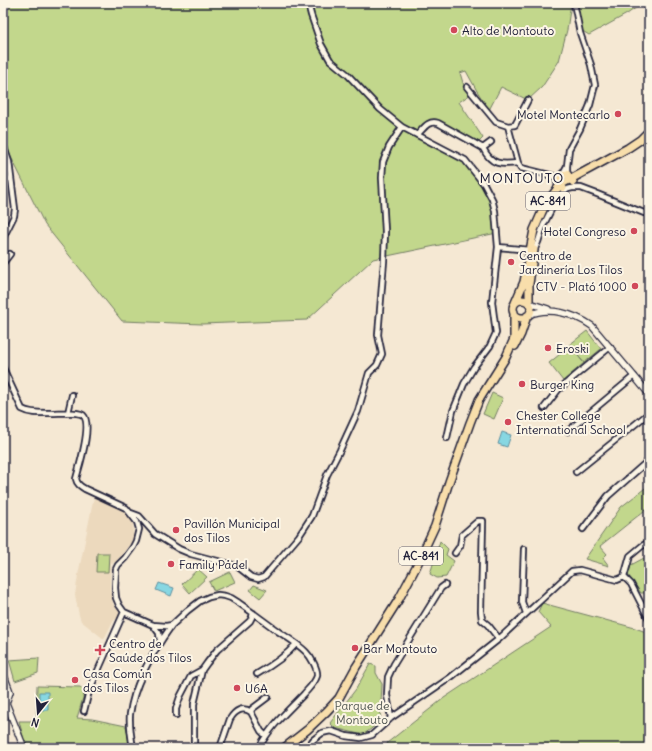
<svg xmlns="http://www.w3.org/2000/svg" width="652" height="751" font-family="Delius,sans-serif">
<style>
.built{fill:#ecd9bd}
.green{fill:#c2d78c;stroke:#727c64}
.water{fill:#87d7e2;stroke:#5f8f9f}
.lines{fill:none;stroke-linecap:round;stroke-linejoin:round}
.minor-casing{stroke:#22223b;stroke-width:8}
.tertiary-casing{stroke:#22223b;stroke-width:8}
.primary-casing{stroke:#22223b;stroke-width:10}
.minor{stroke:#fcf5e5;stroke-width:4.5}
.tertiary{stroke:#fcf5e5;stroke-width:5.5}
.primary{stroke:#f8deab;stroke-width:7}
.poi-dot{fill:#d1495b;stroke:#fcf5e5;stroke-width:1.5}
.labels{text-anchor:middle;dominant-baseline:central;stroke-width:4;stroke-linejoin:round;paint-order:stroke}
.shield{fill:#fcf5e5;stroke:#63616e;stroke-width:1}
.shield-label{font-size:11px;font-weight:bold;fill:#22223b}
.poi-label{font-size:12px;fill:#22223b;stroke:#fcf5e5;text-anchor:start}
.park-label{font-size:12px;fill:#525853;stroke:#fcf5e5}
.quarter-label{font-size:14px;letter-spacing:1px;fill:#22223b;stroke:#fcf5e5}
</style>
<rect width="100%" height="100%" fill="#f5e8d3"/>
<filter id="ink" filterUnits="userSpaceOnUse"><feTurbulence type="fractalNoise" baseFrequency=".025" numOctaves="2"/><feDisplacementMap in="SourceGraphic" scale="8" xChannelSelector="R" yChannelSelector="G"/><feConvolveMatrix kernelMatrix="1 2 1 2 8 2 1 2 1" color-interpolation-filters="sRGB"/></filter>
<g filter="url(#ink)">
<!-- built -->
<path class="built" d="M94 497 115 504 125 511 133 523V540L116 562 111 563 110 573V590L113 604 119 612V617L113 621 104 639 81 621 79 615 75 595 78 575Z"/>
<!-- green -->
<path class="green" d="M3 3H571L567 30 559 61 542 87 528 100 501 87 489 110 477 91 466 71 460 73 464 86 471 94 459 102 483 138 478 143 429 121 417 132 465 162 483 186 491 201 497 233 373 259 307 320 202 324 122 321 45 225 3 141Z
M574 3H643L627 14 589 35 581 30Z
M587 331 601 349 584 363 569 345Z
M570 346 584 363 563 381 549 363Z
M492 393 503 398 494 419 483 414Z
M649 485V507L600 546 607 554 603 558 609 566 585 559 621 507Z
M440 541 448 549 446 555 454 561 446 577 437 578 430 574Z
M97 553H109L108 572H96Z
M644 558 649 564V593H641L628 575 631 565Z
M198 569 207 577 190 593 182 584Z
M230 572 235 582 214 591 209 582Z
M254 585 267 590 260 598 250 590Z
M542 603 635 628 649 633V748H389L387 743 444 698 551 627 538 612Z
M39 658 38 673 15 681 9 660Z
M370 664 376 666V673L382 684 380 722 363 735 335 728 330 723 356 689Z
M37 686 80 687 85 691 77 718 92 719 126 726 130 748H27L24 740 19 721H36Z"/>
<!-- water -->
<path class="water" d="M502 432 511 435 507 447 498 444Z
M159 583 174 588 171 596 156 590Z
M39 692H48V710H39Z"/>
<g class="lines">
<defs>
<path id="minor" d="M308 3 311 15 321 44 330 60 347 74 380 109 402 127 465 160 484 184 492 199 495 211 498 247 492 302 496 333 490 346 474 367 464 384 453 411 447 438
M467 87 496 122 508 126 518 163 521 168 553 176 558 179
M508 126 515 125 528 100
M417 135C424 128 428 120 438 123L483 148C491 165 501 165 518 163
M3 144 9 162 15 209 14 216 3 238
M483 148 491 142
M567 166 569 149 580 129 590 105 595 85 591 65 580 33 574 3
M562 175 567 166V174
M3 177 11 180
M498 247 530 250
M534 251 538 242 543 226 554 204 560 195 568 189 572 188H581L597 194 644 213H649
M3 263 10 254
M3 368 22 409C31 414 42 413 52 413 60 413 77 411 83 415 93 424 79 467 76 479 77 484 80 486 85 489L126 508 137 522 139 529 136 541 133 547 125 558 118 565 116 569 115 588 116 598 119 605 124 612 153 625 166 626 172 625 187 611 200 601 209 597 218 595 225 596 231 598 239 603C252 612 265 622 279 632 288 638 298 644 306 652 311 657 318 669 317 676 315 683 308 689 304 694 288 711 270 726 259 748
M544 408 558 390 610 347
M68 413 72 395
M568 431 634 376
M576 472 649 413
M131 513 139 516 155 534 179 549 191 554 237 566 251 577 258 579 264 577 299 536 312 516 327 475 340 450 358 411 369 373 377 365 382 354 378 335 384 261 385 231 382 178 383 162 389 147 402 127
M583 529 608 496 649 460
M524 549 522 602 526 613
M455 553 460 546 462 535 478 521H483L481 611 482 620 488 625 499 639
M624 577 631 584 649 619
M153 625 159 633 160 641
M257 674C271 666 286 656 296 644
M84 711 89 691 124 612
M176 715V709L180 697 191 676 202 670
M391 718 387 695 388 677 394 664 441 588 445 585
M266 736 261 731 251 712 252 709 268 697
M133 748C131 737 129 725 130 714 134 683 154 650 172 625
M194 748V704L202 670 207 663 217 650 250 621 252 617 253 613
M220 748 230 719C235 711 242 706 251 712
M307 748 313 740 322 733 326 732 331 731 346 736 361 738 372 735 391 718 451 677 499 639 572 571 580 570 617 580 624 577 630 556 642 546 649 542"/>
<path id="tertiary" d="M529 303 548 309
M529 315C549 306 575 314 592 326L649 394
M3 673 10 692 6 703 24 748"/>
<path id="primary" d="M563 188 558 182V179L562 175 567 174 573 182
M513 309a9 9 0 1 1 18 0a9 9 0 1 1-18 0Z
M515 303 524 282 534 230 545 205 560 185 571 179 628 148 640 140 649 131
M529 303V284L534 250
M515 346 521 334 527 316
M284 748 307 730 327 711 339 698 356 667 399 599 416 567 435 526 449 482 470 423 479 400 506 357 514 339V312"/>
</defs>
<!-- minor casing -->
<use href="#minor" class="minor-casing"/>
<!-- tertiary casing -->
<use href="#tertiary" class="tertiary-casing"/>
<!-- primary casing -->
<use href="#primary" class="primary-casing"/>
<!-- minor -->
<use href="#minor" class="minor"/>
<!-- tertiary -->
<use href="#tertiary" class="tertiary"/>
<!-- primary -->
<use href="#primary" class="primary"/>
</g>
</g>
<!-- markers -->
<g class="poi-dot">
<circle cx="454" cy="30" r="4"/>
<circle cx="618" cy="114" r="4"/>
<circle cx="634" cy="231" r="4"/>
<circle cx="511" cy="262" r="4"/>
<circle cx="635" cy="286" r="4"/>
<circle cx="548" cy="348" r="4"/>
<circle cx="522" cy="384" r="4"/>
<circle cx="508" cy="422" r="4"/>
<circle cx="176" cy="530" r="4"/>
<circle cx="171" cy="564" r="4"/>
<circle cx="355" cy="648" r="4"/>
<path d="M98 644h4v4h4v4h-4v4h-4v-4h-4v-4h4z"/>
<circle cx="75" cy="680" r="4"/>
<circle cx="237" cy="688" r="4"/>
</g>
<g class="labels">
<!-- shield labels -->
<g class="shield">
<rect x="526" y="192" width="44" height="18" rx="3"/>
<rect x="399" y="547" width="44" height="18" rx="3"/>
</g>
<g class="shield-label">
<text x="548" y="201">AC-841</text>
<text x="421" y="556">AC-841</text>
</g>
<!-- poi labels -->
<g class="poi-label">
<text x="462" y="30">Alto de Montouto</text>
<text x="610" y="114" text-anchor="end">Motel Montecarlo</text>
<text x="626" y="231" text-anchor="end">Hotel Congreso</text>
<text x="519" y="255">Centro de<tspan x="519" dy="14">Jardinería Los Tilos</tspan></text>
<text x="627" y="286" text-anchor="end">CTV - Plató 1000</text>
<text x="556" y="348">Eroski</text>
<text x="530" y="384">Burger King</text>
<text x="516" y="415">Chester College<tspan x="516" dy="14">International School</tspan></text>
<text x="184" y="523">Pavillón Municipal<tspan x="184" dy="14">dos Tilos</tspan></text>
<text x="179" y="564">Family Pádel</text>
<text x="109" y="643">Centro de<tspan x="109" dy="14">Saúde dos Tilos</tspan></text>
<text x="363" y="648">Bar Montouto</text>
<text x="83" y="673">Casa Común<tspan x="83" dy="14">dos Tilos</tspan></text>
<text x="245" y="688">U6A</text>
</g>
<!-- park labels -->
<g class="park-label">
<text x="362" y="705">Parque de<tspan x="362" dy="14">Montouto</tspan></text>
</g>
<!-- quarter labels -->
<g class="quarter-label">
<text x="522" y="178">MONTOUTO</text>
</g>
</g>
<!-- margin -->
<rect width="652" height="751" fill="none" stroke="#fcf5e5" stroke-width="16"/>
<rect x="8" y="8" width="636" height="735" fill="none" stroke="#22223b" stroke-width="1.5" filter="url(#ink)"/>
<!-- north arrow -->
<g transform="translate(38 713) rotate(197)" stroke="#fcf5e5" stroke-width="3" paint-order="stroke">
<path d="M0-3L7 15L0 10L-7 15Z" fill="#22223b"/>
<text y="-6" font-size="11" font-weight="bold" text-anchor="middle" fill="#22223b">N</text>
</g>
</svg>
